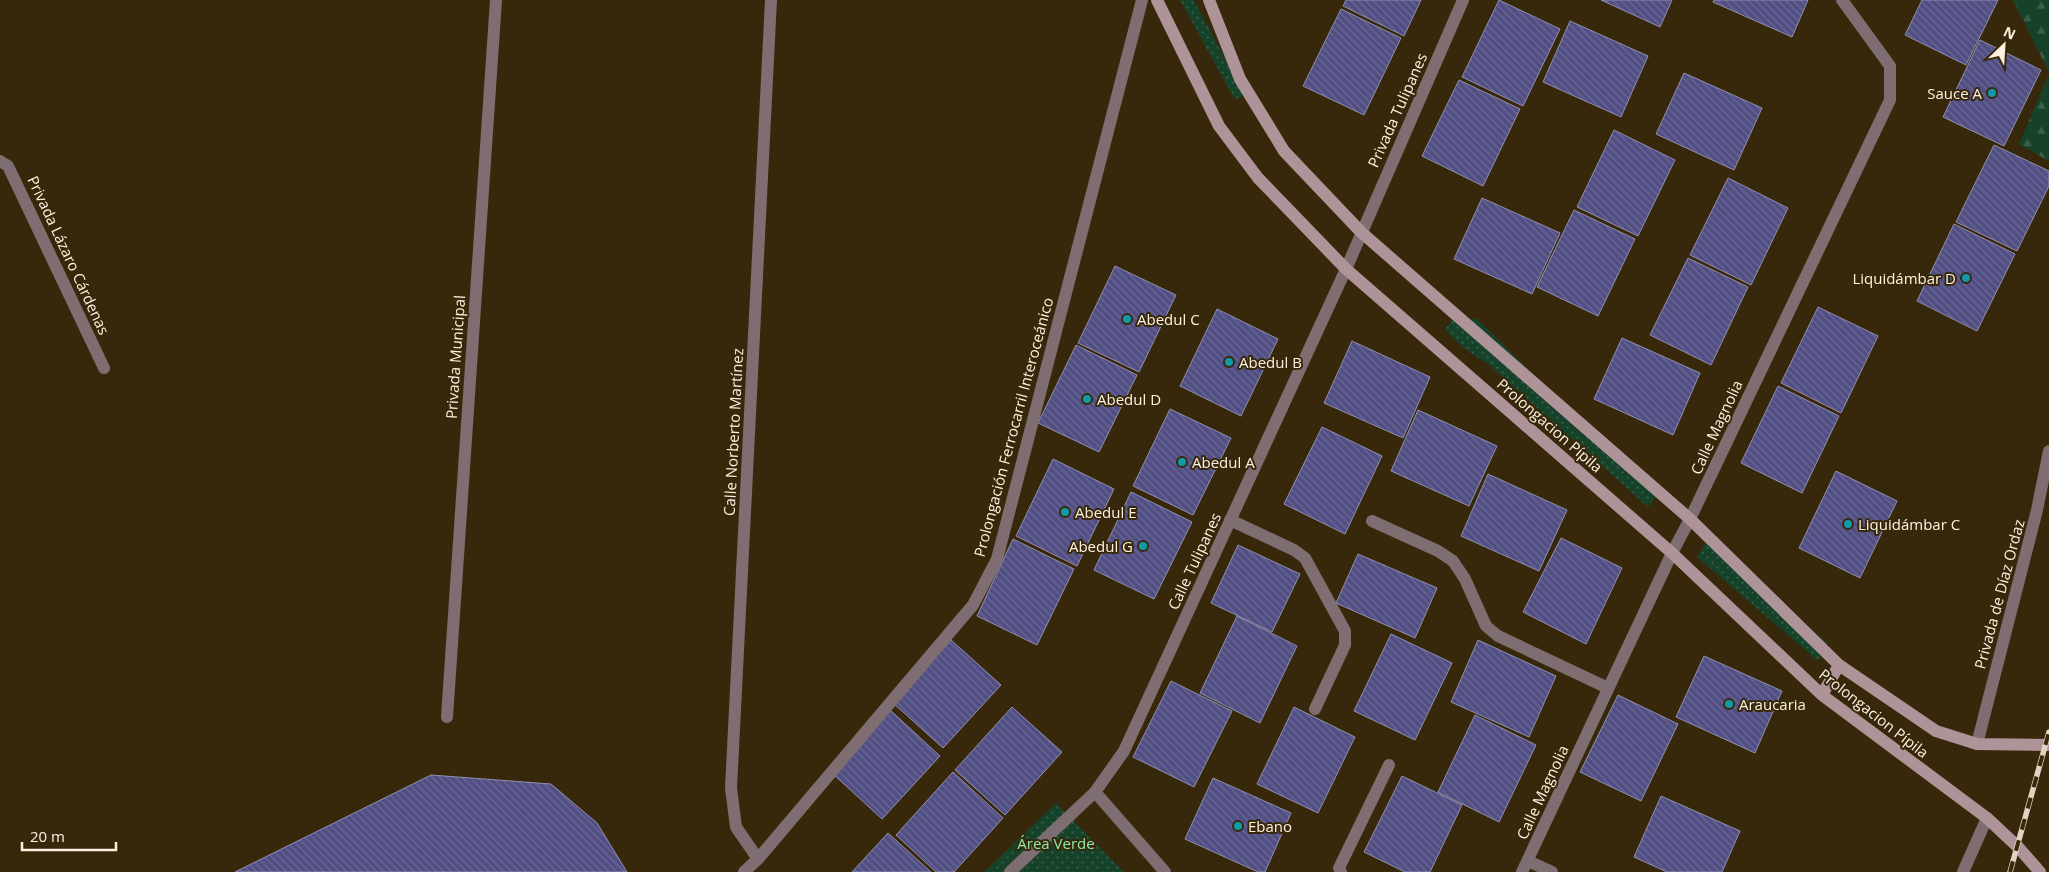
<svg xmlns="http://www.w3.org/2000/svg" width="2049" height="872" font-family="'Open Sans',sans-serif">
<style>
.green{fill:url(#green-dots)}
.forest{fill:url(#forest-firs)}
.building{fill:url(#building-back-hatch);stroke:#9090b1}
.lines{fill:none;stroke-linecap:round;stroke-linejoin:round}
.service{stroke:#7e6d71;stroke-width:12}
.minor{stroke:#7e6d71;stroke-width:12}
.secondary{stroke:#ae9398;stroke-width:12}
.rail-casing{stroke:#dfd4c2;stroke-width:5.5}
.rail{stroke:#38280b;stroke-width:4;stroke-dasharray:11;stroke-linecap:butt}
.culture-dot{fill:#0f9aa8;stroke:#38280b;stroke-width:2}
.labels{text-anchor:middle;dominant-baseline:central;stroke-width:4;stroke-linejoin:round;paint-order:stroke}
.poi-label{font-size:15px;fill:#fcf2e2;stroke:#38280b;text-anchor:start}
.street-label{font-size:15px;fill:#fcf2e2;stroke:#38280b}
.park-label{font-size:15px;fill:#8de8b0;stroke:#38280b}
</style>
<defs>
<pattern id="green-dots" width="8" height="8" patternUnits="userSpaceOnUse" patternTransform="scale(1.25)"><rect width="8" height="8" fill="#16422a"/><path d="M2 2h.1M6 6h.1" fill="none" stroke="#395e49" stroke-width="1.8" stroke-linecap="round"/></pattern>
<pattern id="forest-firs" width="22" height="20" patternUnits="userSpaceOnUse" patternTransform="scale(1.25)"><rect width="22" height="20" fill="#16422a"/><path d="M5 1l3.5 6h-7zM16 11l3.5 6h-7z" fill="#395e49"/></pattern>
<pattern id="building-back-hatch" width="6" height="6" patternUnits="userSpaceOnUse" patternTransform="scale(1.25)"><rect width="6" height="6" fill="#514e84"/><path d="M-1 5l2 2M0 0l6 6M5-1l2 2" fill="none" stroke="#6b6895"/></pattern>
</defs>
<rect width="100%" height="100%" fill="#38280b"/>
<!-- green -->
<path class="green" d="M1180 0H1194L1244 95 1235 100Z
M1453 319H1477L1657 496 1648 507 1488 364C1472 354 1457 344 1445 329Z
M1707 541 1827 643 1818 661 1697 557Z
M1056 803 1124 872H984Z"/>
<!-- forest -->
<path class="forest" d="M2013 0H2049V72Z
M2049 74V161L2019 144Z"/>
<!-- building -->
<path class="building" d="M1346 0H1421L1404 36 1343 6Z
M1499 0 1560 29 1523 106 1462 77Z
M1601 0H1672L1660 27Z
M1714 0H1808L1792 37 1713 2Z
M1922 0H1998L1966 65 1905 35Z
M1341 9 1401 38 1364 115 1303 86Z
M1570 21 1648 56 1621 117 1543 82Z
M1980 40 2041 70 2004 146 1943 117Z
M1684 73 1762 108 1734 170 1656 134Z
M1459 80 1520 109 1483 186 1422 156Z
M1614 130 1675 160 1638 236 1577 207Z
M1994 145 2049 171V186L2017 251 1956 222Z
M1728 178 1788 208 1751 285 1690 255Z
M1482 198 1560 233 1532 294 1454 259Z
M1574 210 1635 239 1598 316 1537 287Z
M1954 224 2015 254 1977 331 1917 301Z
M1688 258 1748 287 1711 365 1650 335Z
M1115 266 1176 295 1139 372 1078 343Z
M1818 307 1878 336 1841 413 1781 383Z
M1217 309 1278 339 1241 416 1180 386Z
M1622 338 1700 373 1673 435 1594 399Z
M1352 341 1430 377 1403 438 1324 403Z
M1076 345 1137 375 1099 452 1038 423Z
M1778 386 1839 416 1802 493 1741 463Z
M1170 409 1231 438 1193 515 1133 486Z
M1418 410 1497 446 1469 506 1391 471Z
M1322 427 1382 456 1345 534 1284 504Z
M1053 459 1114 489 1077 566 1016 536Z
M1836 471 1897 501 1860 578 1799 548Z
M1488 474 1567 510 1539 571 1461 536Z
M1131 492 1192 522 1154 599 1094 570Z
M1561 538 1622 568 1586 644 1523 612Z
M1013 539 1074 569 1037 645 977 616Z
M1238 545 1300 574 1272 632 1211 603Z
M1358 554 1437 588 1415 638 1336 603Z
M1237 616 1297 646 1260 723 1200 693Z
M1391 634 1452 663 1415 740 1354 711Z
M951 640 1001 685 943 748 893 703Z
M1478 640 1556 676 1529 737 1451 702Z
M1704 656 1782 691 1755 753 1676 717Z
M1171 681 1232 711 1194 787 1133 757Z
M1618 695 1678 724 1641 801 1580 772Z
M1012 707 1062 752 1005 815 955 770Z
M1294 707 1355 737 1318 813 1257 784Z
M890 710 940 756 882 819 832 773Z
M1475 715 1536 745 1499 822 1438 792Z
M953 772 1003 818 954 872H936L896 835Z
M431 775 551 784 597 823 627 872H235Z
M1402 776 1462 805 1430 872H1405L1364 852Z
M1213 778 1291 813 1265 872H1258L1185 839Z
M1661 796 1740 831 1722 872H1667L1634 857Z
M888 833 931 872H852Z"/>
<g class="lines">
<!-- service -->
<path class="service" d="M1230 520 1294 550 1305 558 1345 631V645L1315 709
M1372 521 1438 551 1453 561 1465 579 1486 626 1498 636 1608 688
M1528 861 1552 872
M1341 872 1339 868 1389 765"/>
<!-- minor -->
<path class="minor" d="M0 161 8 166 104 368
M447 717 496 0
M1977 744 2037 510 2049 451
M1095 792 1165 872
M758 859 736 827 731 788 771 0
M744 872 758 859 973 605 997 559 1142 0
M1010 872 1095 792 1124 751 1346 269 1463 0
M1522 872 1672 553 1690 519 1890 100V66L1842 0
M1963 872 1987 818"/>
<!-- secondary -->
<path class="secondary" d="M1157 0 1219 126 1258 178 1346 269 1672 553 1822 695 1987 818 2018 847 2040 872
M1209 0 1240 79 1284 151 1361 232 1690 519 1839 665 1936 731 1977 744 2049 745
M1822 695 1839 665"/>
<defs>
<path id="rail" d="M2010 872 2049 732"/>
</defs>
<!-- rail casing -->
<use href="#rail" class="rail-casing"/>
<!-- rail -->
<use href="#rail" class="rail"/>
</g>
<!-- markers -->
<g class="culture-dot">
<circle cx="1992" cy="93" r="5"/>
<circle cx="1966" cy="278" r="5"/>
<circle cx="1127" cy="319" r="5"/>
<circle cx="1229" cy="362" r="5"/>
<circle cx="1087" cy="399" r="5"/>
<circle cx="1182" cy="462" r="5"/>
<circle cx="1065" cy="512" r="5"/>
<circle cx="1848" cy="524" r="5"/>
<circle cx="1143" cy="546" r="5"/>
<circle cx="1729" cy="704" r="5"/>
<circle cx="1238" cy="826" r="5"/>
</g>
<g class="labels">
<!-- poi labels -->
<g class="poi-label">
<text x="1982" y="93" text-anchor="end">Sauce A</text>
<text x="1956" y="278" text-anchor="end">Liquidámbar D</text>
<text x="1137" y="319">Abedul C</text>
<text x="1239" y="362">Abedul B</text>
<text x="1097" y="399">Abedul D</text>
<text x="1192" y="462">Abedul A</text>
<text x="1075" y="512">Abedul E</text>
<text x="1858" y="524">Liquidámbar C</text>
<text x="1133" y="546" text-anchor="end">Abedul G</text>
<text x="1739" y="704">Araucaria</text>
<text x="1248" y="826">Ebano</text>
</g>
<!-- street labels -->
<g class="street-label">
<text transform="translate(1397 110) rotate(-66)">Privada Tulipanes</text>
<text transform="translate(69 255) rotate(65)">Privada Lázaro Cárdenas</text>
<text transform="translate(455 357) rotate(-86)">Privada Municipal</text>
<text transform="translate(1550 425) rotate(41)">Prolongacion Pípila</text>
<text transform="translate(1013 427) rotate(-75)">Prolongación Ferrocarril Interoceánico</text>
<text transform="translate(1716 427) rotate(-65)">Calle Magnolia</text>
<text transform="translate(733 432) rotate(-87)">Calle Norberto Martínez</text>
<text transform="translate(1194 561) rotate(-65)">Calle Tulipanes</text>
<text transform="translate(1999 594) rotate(-75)">Privada de Díaz Ordaz</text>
<text transform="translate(1874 713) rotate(38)">Prolongacion Pípila</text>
<text transform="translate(1542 792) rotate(-65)">Calle Magnolia</text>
</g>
<!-- park labels -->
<g class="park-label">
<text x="1056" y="843">Área Verde</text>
</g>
</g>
<!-- north arrow -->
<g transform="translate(2004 45) rotate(25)" stroke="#38280b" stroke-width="4" paint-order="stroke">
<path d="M0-4L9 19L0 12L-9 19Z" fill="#fcf2e2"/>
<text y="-8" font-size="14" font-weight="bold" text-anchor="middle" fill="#fcf2e2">N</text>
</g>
<!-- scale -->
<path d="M22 842v8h94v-8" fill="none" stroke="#fcf2e2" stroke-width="2.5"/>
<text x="30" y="842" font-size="15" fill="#fcf2e2" stroke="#38280b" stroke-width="4" paint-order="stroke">20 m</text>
</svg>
